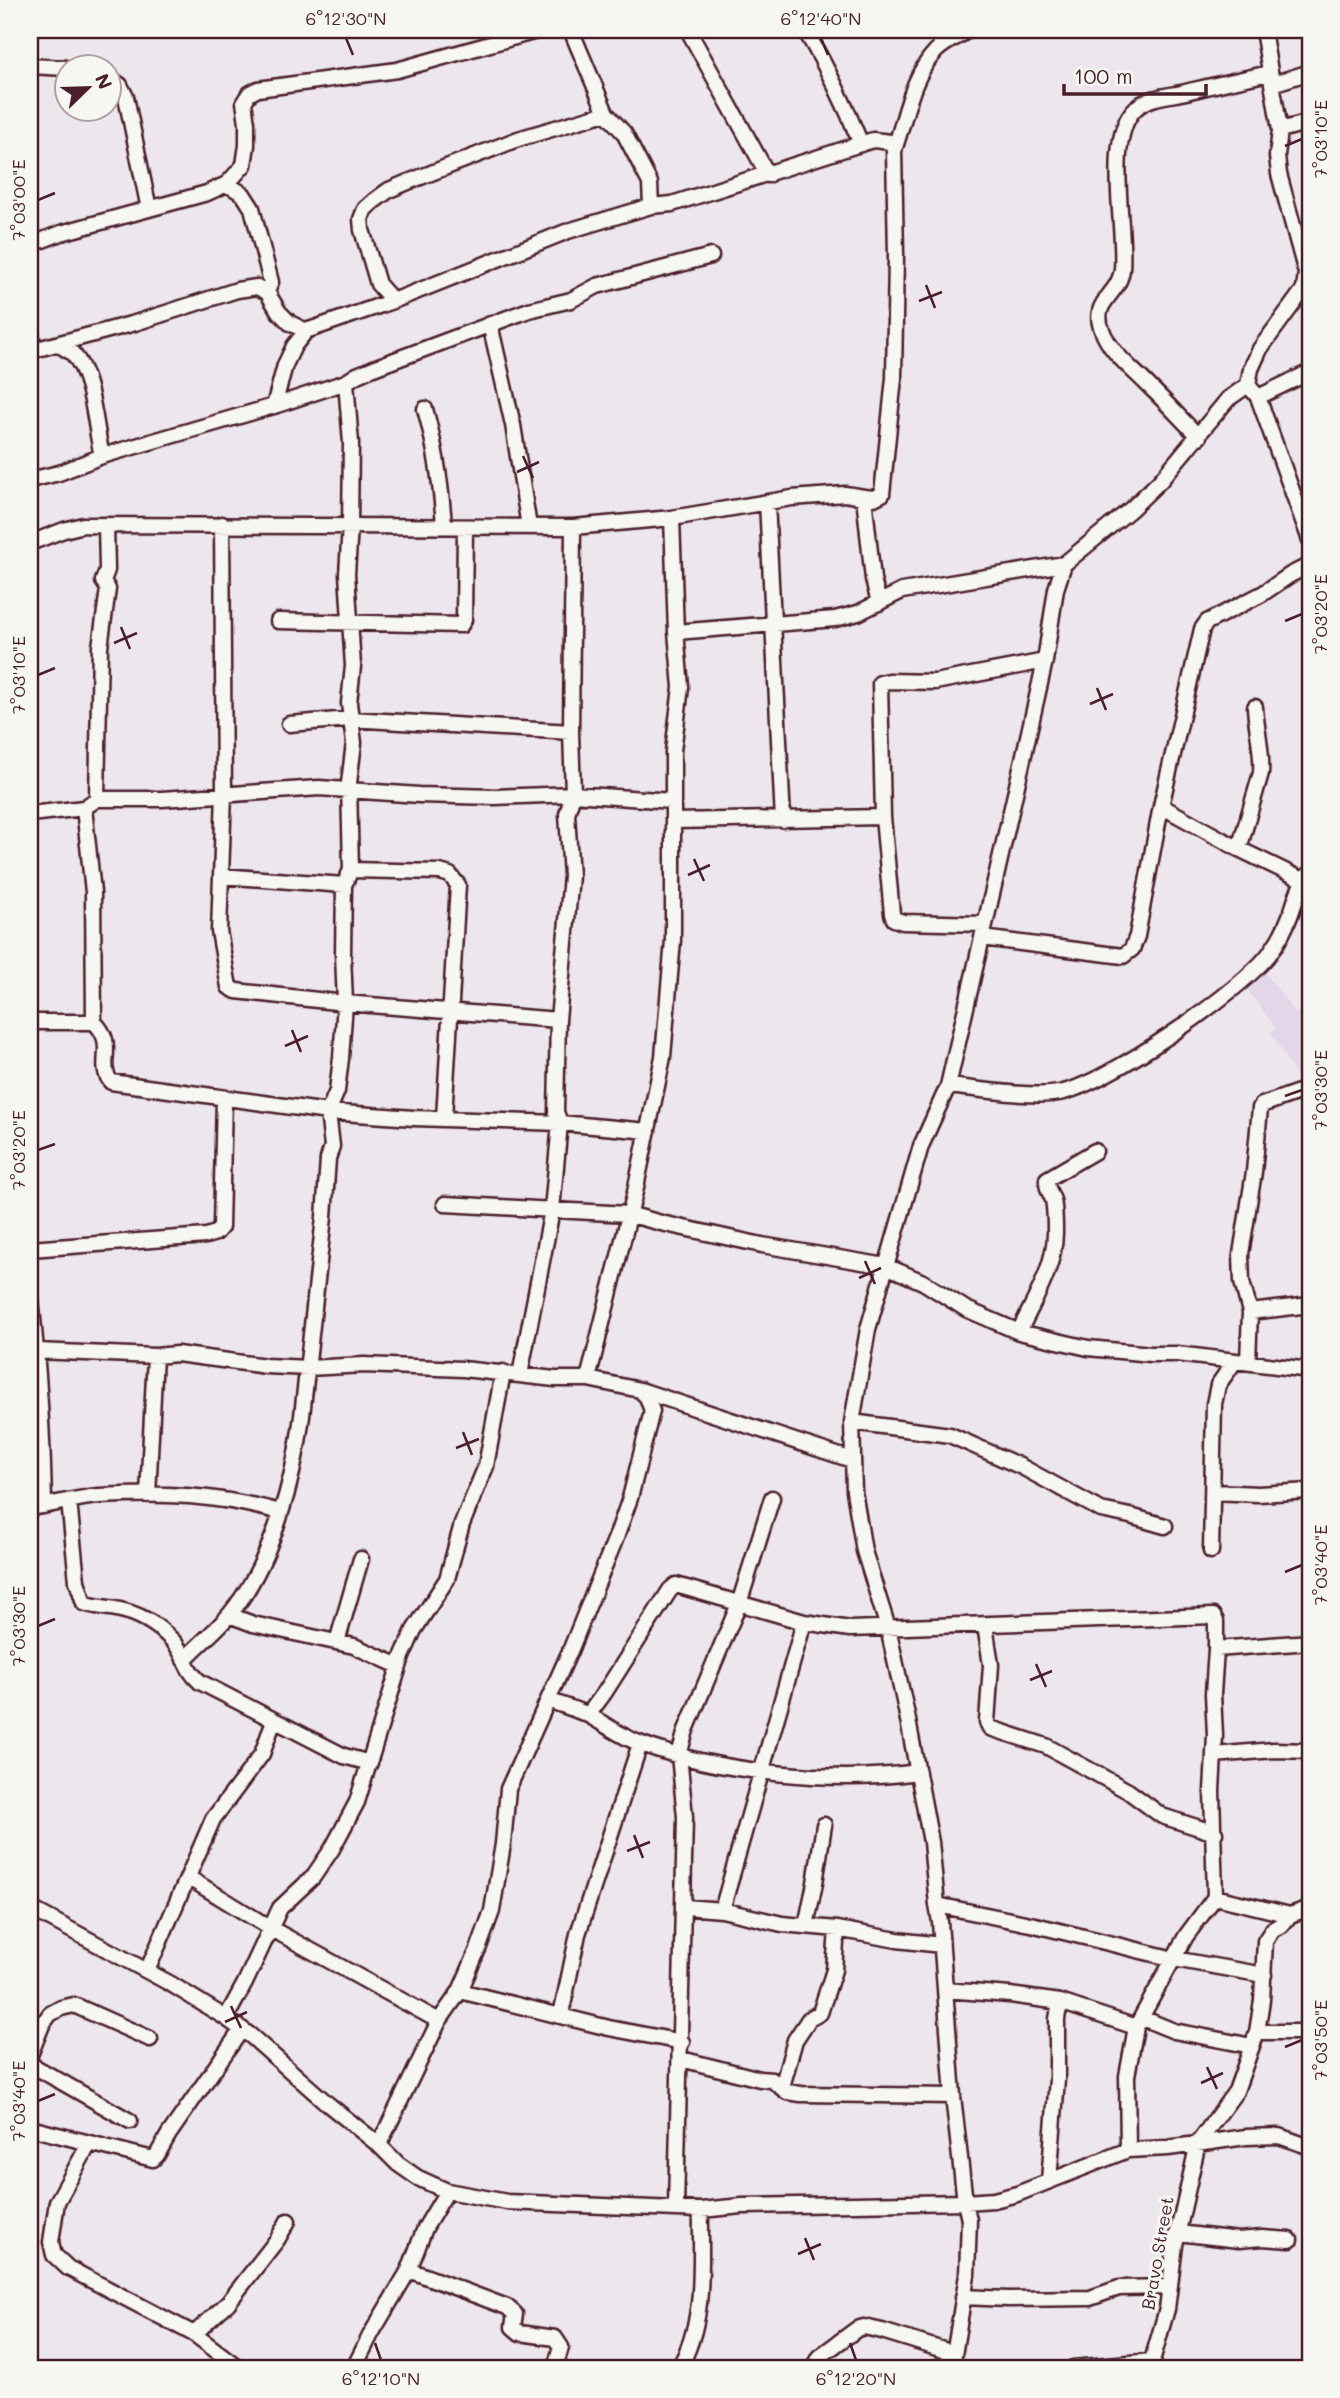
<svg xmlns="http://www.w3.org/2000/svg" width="1340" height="2398" font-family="Mali,sans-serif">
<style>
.built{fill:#e2d6e8}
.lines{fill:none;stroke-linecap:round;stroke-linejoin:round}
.minor-casing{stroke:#4a1f2b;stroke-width:19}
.minor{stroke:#f6f6f2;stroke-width:14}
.ticks{fill:none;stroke:#4a1f2b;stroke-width:2.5}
.labels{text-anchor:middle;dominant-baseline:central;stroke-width:6;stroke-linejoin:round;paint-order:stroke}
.street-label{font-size:18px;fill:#4a1f2b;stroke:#f6f6f2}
.neatline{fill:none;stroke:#4a1f2b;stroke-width:2.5}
.ticks-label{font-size:18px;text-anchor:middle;fill:#4a1f2b}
</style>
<rect width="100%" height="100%" fill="#ede7ed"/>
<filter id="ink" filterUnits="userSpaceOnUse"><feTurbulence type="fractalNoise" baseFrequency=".0143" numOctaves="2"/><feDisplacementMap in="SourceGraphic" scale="14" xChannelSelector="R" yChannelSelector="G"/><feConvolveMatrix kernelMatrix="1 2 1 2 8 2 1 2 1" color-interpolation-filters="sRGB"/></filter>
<g filter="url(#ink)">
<!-- built -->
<path class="built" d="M1265 973 1296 1013 1310 1003V1080L1301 1084 1271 1033 1276 1028 1245 987Z"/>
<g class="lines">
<defs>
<path id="minor" d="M571 30 606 113 624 133 650 183 651 206
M688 30 768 175
M805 30C827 67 845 104 861 144
M935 30 943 45
M30 66 66 68
M108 77 120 85 126 97 149 209
M1272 84 1310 72
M1280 130 1310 122
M894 150C906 117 911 77 936 51 946 41 957 38 968 30
M227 184 243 194 252 208 271 282 267 292
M30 245 61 233 207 193 227 184 244 165 247 145V123L244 102 249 94 258 89 397 70 540 30
M393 301 378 284 362 230 361 219 365 209 374 201 389 190 408 182 518 139 606 113
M490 324 513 425 529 527
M30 331 35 349
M58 344C62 347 68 350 72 353 93 374 95 428 102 456
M30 351 135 323 237 290 257 287 267 292 279 312 290 323 306 331
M1248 385 1251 369 1260 349 1304 289 1306 273 1279 174 1277 156 1280 130 1263 30
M1258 397 1310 372
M274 406 346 382 357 375 376 367 529 310 571 300 597 286 711 256
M425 409C436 447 441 485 444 525
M1199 437C1182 420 1167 403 1150 387 1133 369 1111 354 1102 330 1090 301 1120 295 1122 269 1126 228 1104 137 1136 108 1149 97 1166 96 1181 93 1211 86 1240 79 1270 73
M30 480 59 473 102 456 274 406 285 365 294 346 306 331 393 301 568 231 651 206 672 204 873 140 891 142 894 150 896 255 894 378 882 494 874 498 864 497 873 579 879 603
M767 502 783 820
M672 518 676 632
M222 524 224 794 219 931 229 987 236 991 345 1003 558 1020
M30 543 64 530 83 525 573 527 672 518 792 498 845 494 864 497
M278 621 461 625 464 620 465 528
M289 724 350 719 571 732
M97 799 100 647 108 589 103 581 107 570 106 525
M1161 806 1239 849 1303 880
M84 808 93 892 94 1022C118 1045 96 1063 111 1082L328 1112 414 1118 560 1123 648 1131
M30 814 84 808 97 799H162L319 788 419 795 495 797 573 794 672 801
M674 821 883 817
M1239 849 1261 773C1263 751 1256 729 1255 707
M351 870 440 872 450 875 458 885 444 1118
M221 876 344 885
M983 924 903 922 894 919 892 914 883 817 880 683 889 681 935 682 1045 661
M982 938 1123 956 1132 949 1137 936 1161 806 1202 629 1207 622 1262 594 1290 575 1310 565
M30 1022H94
M948 1086C979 1089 1030 1098 1059 1093 1104 1086 1243 990 1270 953 1278 942 1285 929 1290 916 1296 901 1298 885 1310 873
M445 1204 628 1214 661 1223 762 1245 886 1266 923 1282 966 1309 1019 1332 1088 1348 1151 1354H1177L1310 1370
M30 1249 206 1236 216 1233 221 1227 224 1098
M30 1290C38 1362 43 1434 44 1506
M1250 1312 1310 1305
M1019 1332C1033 1302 1055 1267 1055 1233 1055 1223 1055 1209 1053 1200 1050 1192 1046 1188 1047 1179L1095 1151
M37 1351 155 1356 177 1354 266 1366 308 1368 364 1365 463 1369 555 1379H588L640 1390 852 1460
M1248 1361 1250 1312 1242 1282 1241 1254 1254 1172 1260 1108 1262 1105 1310 1088
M520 1375 552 1210 560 1123 556 1112 558 1020 571 876 567 814 573 794 571 732 573 527
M588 1379 635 1192 663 1057 673 940V751L681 687 676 632 835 619 858 613 902 591 1064 564
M852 1422 950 1435 1022 1467 1101 1510 1130 1516 1165 1526
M1213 1492 1258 1494 1310 1491
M148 1495 155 1356
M69 1501 77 1581 84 1603C94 1607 106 1607 116 1609 138 1613 158 1625 173 1641 186 1655 184 1668 200 1682L344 1756 370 1763
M30 1508C53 1505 76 1498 99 1496 162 1492 218 1495 280 1512
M1211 1551 1214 1404 1218 1385 1235 1361
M229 1615 253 1624 354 1646 399 1666
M985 1625 991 1665 987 1722 990 1728 1046 1746 1128 1791 1162 1816 1215 1833
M337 1642 361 1559
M1216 1649 1310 1642
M184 1660C199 1644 217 1630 230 1614 272 1563 294 1480 302 1416L324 1217 328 1159 332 1146 328 1112 337 1091 341 1058 345 1003 343 954 344 885 351 870 349 783 354 743 349 703 353 666 347 574 350 526 351 443 346 382
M548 1700C561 1705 575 1709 588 1715 605 1724 620 1736 639 1743 719 1773 834 1784 918 1772
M588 1715 605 1692 670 1590 676 1585 804 1622 850 1629 1213 1616 1216 1621V1649L1213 1694 1215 1735 1212 1791 1215 1897 1186 1936 1136 2027 1127 2076 1128 2150
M1214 1755 1274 1750 1310 1751
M189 1878 270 1928 439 2021
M1215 1897 1290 1915
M937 1905 1035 1925 1174 1959 1264 1975
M685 1907 722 1910 782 1924 837 1929 897 1940 941 1945
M30 1908 171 1984 226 2018 251 2036 329 2105 379 2145 398 2164 418 2178 447 2191 507 2202 701 2210 742 2206 965 2202 994 2200 1017 2194 1128 2150 1168 2148 1246 2137 1279 2136 1310 2147
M722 1910 804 1622
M806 1926 815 1883 824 1825
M147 1971 213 1819 262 1754 274 1720
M945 1990 1010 1995 1060 2002 1136 2027
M460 1991 609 2028 682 2042
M561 2015 578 1934 640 1744
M226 2018 245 1983 280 1908 313 1877 332 1849 357 1802 402 1657 414 1630 447 1579 462 1524 486 1466 503 1372
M1142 2018 1174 2031 1252 2046
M1257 2032H1310
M30 2055 42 2025 50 2014 61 2008 74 2005 150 2039
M681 2059 760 2079 772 2080 787 2092 801 2094 953 2096
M30 2064 130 2121
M782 2087 795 2040 809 2019 820 2013 834 1970 837 1929
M30 2128 153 2159 157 2155 169 2134 242 2029
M89 2144 57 2202 51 2242 54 2255 68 2268 194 2334 239 2368
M379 2145 439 2021 460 1991 479 1947 492 1911 503 1844 508 1789 570 1651 617 1535 630 1498 652 1411 647 1397 640 1390
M1049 2181 1057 2079V2019L1060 2002
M676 2209 685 1817 679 1755 686 1730 739 1604 772 1498
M1178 2233 1239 2240 1262 2238 1290 2240
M409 2270 507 2307 515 2314 513 2327 520 2333 555 2338 561 2347 555 2368
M963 2297 1008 2299 1090 2298 1119 2288 1169 2287
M194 2334 228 2303 277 2240 288 2221
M354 2368 371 2334 409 2270 425 2228 447 2191
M679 2368C707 2319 700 2264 701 2210
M813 2368 819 2357 857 2329 864 2327 882 2331 953 2353
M952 2368 967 2275 969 2220 965 2202 953 2096 940 1922 937 1905 931 1842 907 1715 888 1628 864 1551 854 1491 852 1422 868 1329 921 1146 948 1086 1023 759 1045 661 1056 589 1064 564 1131 509 1160 481 1228 399 1248 385 1258 397 1310 540
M1073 2368 1152 2361
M1156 2368 1152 2361 1167 2309 1175 2245 1198 2143 1236 2091 1257 2032 1262 2000 1265 1941 1273 1929 1282 1925 1290 1915 1310 1908"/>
</defs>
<!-- minor casing -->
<use href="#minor" class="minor-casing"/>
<!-- minor -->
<use href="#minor" class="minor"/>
</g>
</g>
<!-- ticks -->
<path class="ticks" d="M346 38 353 55M821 38 828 55M1285 146 1302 139M38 200 55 193M926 285 935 308M919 301 942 292M523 456 533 478M517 472 539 462M1285 621 1302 614M121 627 130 649M114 643 137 633M38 675 55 668M1097 688 1106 710M1090 704 1113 694M694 859 704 881M688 875 710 865M292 1030 301 1052M285 1046 308 1036M1285 1096 1302 1090M38 1150 55 1144M865 1261 875 1284M859 1278 881 1268M463 1432 472 1455M456 1448 479 1439M1285 1572 1302 1565M38 1626 55 1619M1036 1664 1046 1687M1030 1680 1052 1671M634 1835 643 1858M627 1851 650 1842M231 2006 241 2028M225 2022 247 2012M1285 2047 1302 2040M1207 2067 1217 2089M1201 2083 1223 2073M38 2101 55 2094M805 2238 814 2260M798 2254 821 2244M375 2343 381 2360M850 2343 856 2360"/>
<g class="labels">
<!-- street labels -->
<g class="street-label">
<text transform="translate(1157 2253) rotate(-80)">Bravo Street</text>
</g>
</g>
<!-- margin -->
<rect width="1340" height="2398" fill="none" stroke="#f6f6f2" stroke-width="77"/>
<!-- north arrow -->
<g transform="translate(88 88) rotate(67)"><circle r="33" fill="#f6f6f2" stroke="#b1a0a2" stroke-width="2"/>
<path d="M0-5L12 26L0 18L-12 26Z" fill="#4a1f2b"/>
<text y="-10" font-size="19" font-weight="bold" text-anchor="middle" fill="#4a1f2b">N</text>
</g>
<!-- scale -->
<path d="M1064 84v10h142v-10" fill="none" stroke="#4a1f2b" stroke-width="3.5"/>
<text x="1074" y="84" font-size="21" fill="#4a1f2b" stroke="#f6f6f2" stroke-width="5" paint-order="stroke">100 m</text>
<rect x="38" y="38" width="1264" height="2322" class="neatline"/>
<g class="ticks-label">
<text x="346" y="25">6°12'30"N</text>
<text x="821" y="25">6°12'40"N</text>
<text transform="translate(1321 139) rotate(-90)" y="6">7°03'10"E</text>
<text transform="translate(19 200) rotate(-90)" y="6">7°03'00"E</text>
<text transform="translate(1321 614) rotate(-90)" y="6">7°03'20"E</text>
<text transform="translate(19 675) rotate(-90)" y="6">7°03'10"E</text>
<text transform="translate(1321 1090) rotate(-90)" y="6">7°03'30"E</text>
<text transform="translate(19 1150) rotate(-90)" y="6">7°03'20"E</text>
<text transform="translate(1321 1565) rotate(-90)" y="6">7°03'40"E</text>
<text transform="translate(19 1626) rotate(-90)" y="6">7°03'30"E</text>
<text transform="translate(1321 2040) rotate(-90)" y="6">7°03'50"E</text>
<text transform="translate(19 2101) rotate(-90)" y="6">7°03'40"E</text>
<text x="381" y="2385">6°12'10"N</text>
<text x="856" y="2385">6°12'20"N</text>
</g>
</svg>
